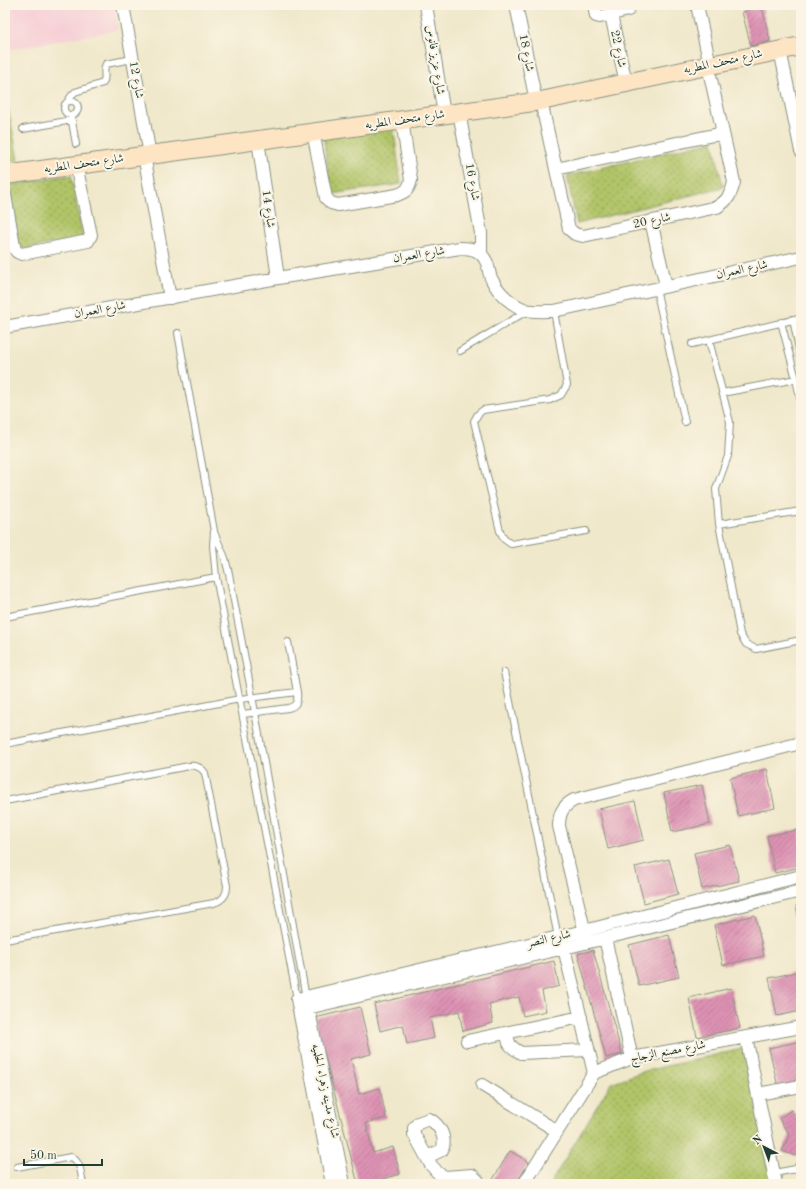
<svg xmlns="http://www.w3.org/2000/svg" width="806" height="1189" font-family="'Old Standard TT',Amiri,serif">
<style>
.built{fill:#f6cfd6}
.grass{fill:url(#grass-dots);stroke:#68804e}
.pitch{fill:#b1c468;stroke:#68804e}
.building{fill:url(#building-hatch)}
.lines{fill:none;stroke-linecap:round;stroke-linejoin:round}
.lane-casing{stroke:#889280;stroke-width:8}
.street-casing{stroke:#889280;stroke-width:14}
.secondary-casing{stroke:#889280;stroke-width:20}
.lane{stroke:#fff;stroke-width:6}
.street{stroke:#fff;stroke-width:12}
.secondary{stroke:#fde5c4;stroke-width:18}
.labels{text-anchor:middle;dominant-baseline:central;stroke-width:4;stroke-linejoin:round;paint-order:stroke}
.street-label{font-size:12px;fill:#1f3d34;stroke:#fcf5e5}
</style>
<defs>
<pattern id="grass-dots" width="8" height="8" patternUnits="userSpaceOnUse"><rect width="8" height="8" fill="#b1c468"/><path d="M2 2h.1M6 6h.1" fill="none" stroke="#8fa056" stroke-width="1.8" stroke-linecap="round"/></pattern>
<pattern id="building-hatch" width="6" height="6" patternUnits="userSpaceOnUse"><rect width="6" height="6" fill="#de92b4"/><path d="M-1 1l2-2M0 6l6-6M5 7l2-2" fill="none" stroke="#b37893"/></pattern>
</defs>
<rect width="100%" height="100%" fill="#fcf5e5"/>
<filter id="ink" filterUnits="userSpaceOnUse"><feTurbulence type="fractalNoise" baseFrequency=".025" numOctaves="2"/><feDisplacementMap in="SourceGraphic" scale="8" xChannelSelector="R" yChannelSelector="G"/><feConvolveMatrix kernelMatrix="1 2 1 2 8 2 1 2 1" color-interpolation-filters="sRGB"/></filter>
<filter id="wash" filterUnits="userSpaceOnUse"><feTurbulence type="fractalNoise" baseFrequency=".012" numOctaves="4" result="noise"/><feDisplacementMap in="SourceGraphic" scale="16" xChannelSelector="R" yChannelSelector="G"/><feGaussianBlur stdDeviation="0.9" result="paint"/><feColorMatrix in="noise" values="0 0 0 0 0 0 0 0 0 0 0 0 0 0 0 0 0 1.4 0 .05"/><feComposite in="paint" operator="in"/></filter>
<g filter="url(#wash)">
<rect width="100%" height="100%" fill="#f0e8cb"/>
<!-- built -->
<path class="built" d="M5 5H114L118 30 7 50 5 41Z"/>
<!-- grass -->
<path class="grass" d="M393 124 401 184 331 194 323 134Z
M713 141 723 187 577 224 567 176Z
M71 175 83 238 19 250 8 185Z
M746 1048 773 1184H550L611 1083 645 1071Z"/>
<!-- pitch -->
<path class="pitch" d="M5 92 18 160 5 162Z"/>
<g id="blocks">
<!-- building -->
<path class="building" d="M762 7 770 41 751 46 742 12Z
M767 769 775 808 738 816 730 778Z
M702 785 710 824 672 832 664 793Z
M635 801 644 840 608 849 599 809Z
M801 829V867L775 873 767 836Z
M730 845 739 881 702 889 694 853Z
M669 859 678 894 644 903 635 867Z
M801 904V928H800L796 905Z
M755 915 764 956 723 965 714 925Z
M669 935 679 977 639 986 629 945Z
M593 950 622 1054 606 1058 578 954Z
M554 961 559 986 542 991 546 1011 523 1016 519 997 489 1004 493 1023 463 1031 459 1011 430 1018 434 1038 407 1044 403 1025 380 1031 374 1004Z
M801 971V1011L777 1016 769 978Z
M731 988 740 1028 697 1037 689 998Z
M360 1007 371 1054 351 1059 359 1094 380 1088 386 1118 366 1123 373 1153 393 1147 400 1174 379 1180 380 1184H358L315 1018Z
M801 1041V1082L778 1087 769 1048Z
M791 1110 801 1121V1148L796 1156 782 1151 790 1135 779 1119Z
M510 1151 529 1162 516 1184H490Z"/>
</g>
</g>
<g filter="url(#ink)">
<use href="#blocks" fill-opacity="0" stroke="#889280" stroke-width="1"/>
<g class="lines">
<defs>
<path id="lane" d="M68 101 72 95 75 92 103 83C107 77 102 70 106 64L132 59
M64 108a7 7 0 1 1 14 0a7 7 0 1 1-14 0Z
M71 116 76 144
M23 129 72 120
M656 288 685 422
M554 311 567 385 561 395 550 400 483 410 478 414 474 421 500 531 504 539 511 544 586 531
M793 319 801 359
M781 322 796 379 801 402
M178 333 214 531 213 546 216 577 297 999
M709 340 730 422 728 456 716 489 719 524 740 634 746 644 756 649 801 640
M692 344 801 318
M460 351 527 311
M722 393 796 379
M719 524 801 511
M214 532 225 558 229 574 255 712 306 998
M5 617 216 577
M504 672 558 937
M243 714 288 708C297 706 298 701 297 692L288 642
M5 744 240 699 297 692
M5 801 189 766C196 765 201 767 205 773L227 886C227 895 223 900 214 903L5 940
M17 1167 71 1157C81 1161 81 1175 83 1184
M796 1169 801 1175
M774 1173 796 1169 801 1161"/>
<path id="street" d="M123 5 150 155
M426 5 444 114
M516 5 536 101
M594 5 596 16 600 17 628 10V5
M697 5 710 65
M611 15 626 83
M780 50 801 151
M541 101 569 229 575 234 583 236 717 207C728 200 731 195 734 182L708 66
M459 112 481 233V253
M313 132 326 198 331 203 338 205 397 195C406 192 409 189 411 180L402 120
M258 140 278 278
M144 155 170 298
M556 169 723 133
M5 195 14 246C15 251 17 253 22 254L88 241 91 235 76 165
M651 221 666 286
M5 327 278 278 460 248C473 248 481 250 487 263 489 268 489 275 492 280 499 294 512 305 526 310 534 312 546 311 554 311L801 257
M586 937 559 826C559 813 563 806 574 800L801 743
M605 938 632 1058
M564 948 594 1073
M307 1001 344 1184
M299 1010 564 948 801 891
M508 1033C507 1045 511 1047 521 1053L588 1050
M746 1037 776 1184
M467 1041 581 1017
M482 1085 557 1131
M758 1094 801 1086
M427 1157 442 1150C447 1138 440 1125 429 1119L418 1123 414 1128V1134L431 1165 438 1173 445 1177 472 1175 478 1181 479 1184
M332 1184 297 999 584 931 801 876
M524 1184 594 1073 632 1058 801 1027"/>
<path id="secondary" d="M5 175 541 101 801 46"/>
</defs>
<!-- lane casing -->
<use href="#lane" class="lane-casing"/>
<!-- street casing -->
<use href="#street" class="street-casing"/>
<!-- secondary casing -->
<use href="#secondary" class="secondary-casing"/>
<!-- lane -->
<use href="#lane" class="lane"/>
<!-- street -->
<use href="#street" class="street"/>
<!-- secondary -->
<use href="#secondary" class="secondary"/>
</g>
</g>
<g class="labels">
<!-- street labels -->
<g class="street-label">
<text transform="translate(618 49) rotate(78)">شارع 22</text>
<text transform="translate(526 53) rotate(79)">شارع 18</text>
<text transform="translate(435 60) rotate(81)">شارع عزيز فانوس</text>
<text transform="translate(723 62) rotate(-12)">شارع متحف المطريه</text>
<text transform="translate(136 80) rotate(80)">شارع 12</text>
<text transform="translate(405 120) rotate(-8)">شارع متحف المطريه</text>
<text transform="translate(84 164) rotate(-8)">شارع متحف المطريه</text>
<text transform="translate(472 182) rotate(80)">شارع 16</text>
<text transform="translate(268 209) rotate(82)">شارع 14</text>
<text transform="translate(652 221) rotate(-12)">شارع 20</text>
<text transform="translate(419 255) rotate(-9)">شارع العمران</text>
<text transform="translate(742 270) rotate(-12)">شارع العمران</text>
<text transform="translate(100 310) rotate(-10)">شارع العمران</text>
<text transform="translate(549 939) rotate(-13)">شارع النصر</text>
<text transform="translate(668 1052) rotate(-11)">شارع مصنع الزجاج</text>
<text transform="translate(325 1091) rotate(78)">شارع مدينه زهراء الحلميه</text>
</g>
</g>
<!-- margin -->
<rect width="806" height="1189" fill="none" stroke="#fcf5e5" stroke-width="20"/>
<!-- north arrow -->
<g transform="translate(764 1147) rotate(318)" stroke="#fcf5e5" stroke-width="3" paint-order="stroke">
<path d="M0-3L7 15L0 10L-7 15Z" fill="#1f3d34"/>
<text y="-6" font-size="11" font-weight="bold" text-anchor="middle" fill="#1f3d34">N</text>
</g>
<!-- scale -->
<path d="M24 1159v6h78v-6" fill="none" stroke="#1f3d34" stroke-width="2"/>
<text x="30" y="1159" font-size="12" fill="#1f3d34" stroke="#fcf5e5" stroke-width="3" paint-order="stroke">50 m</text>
</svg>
